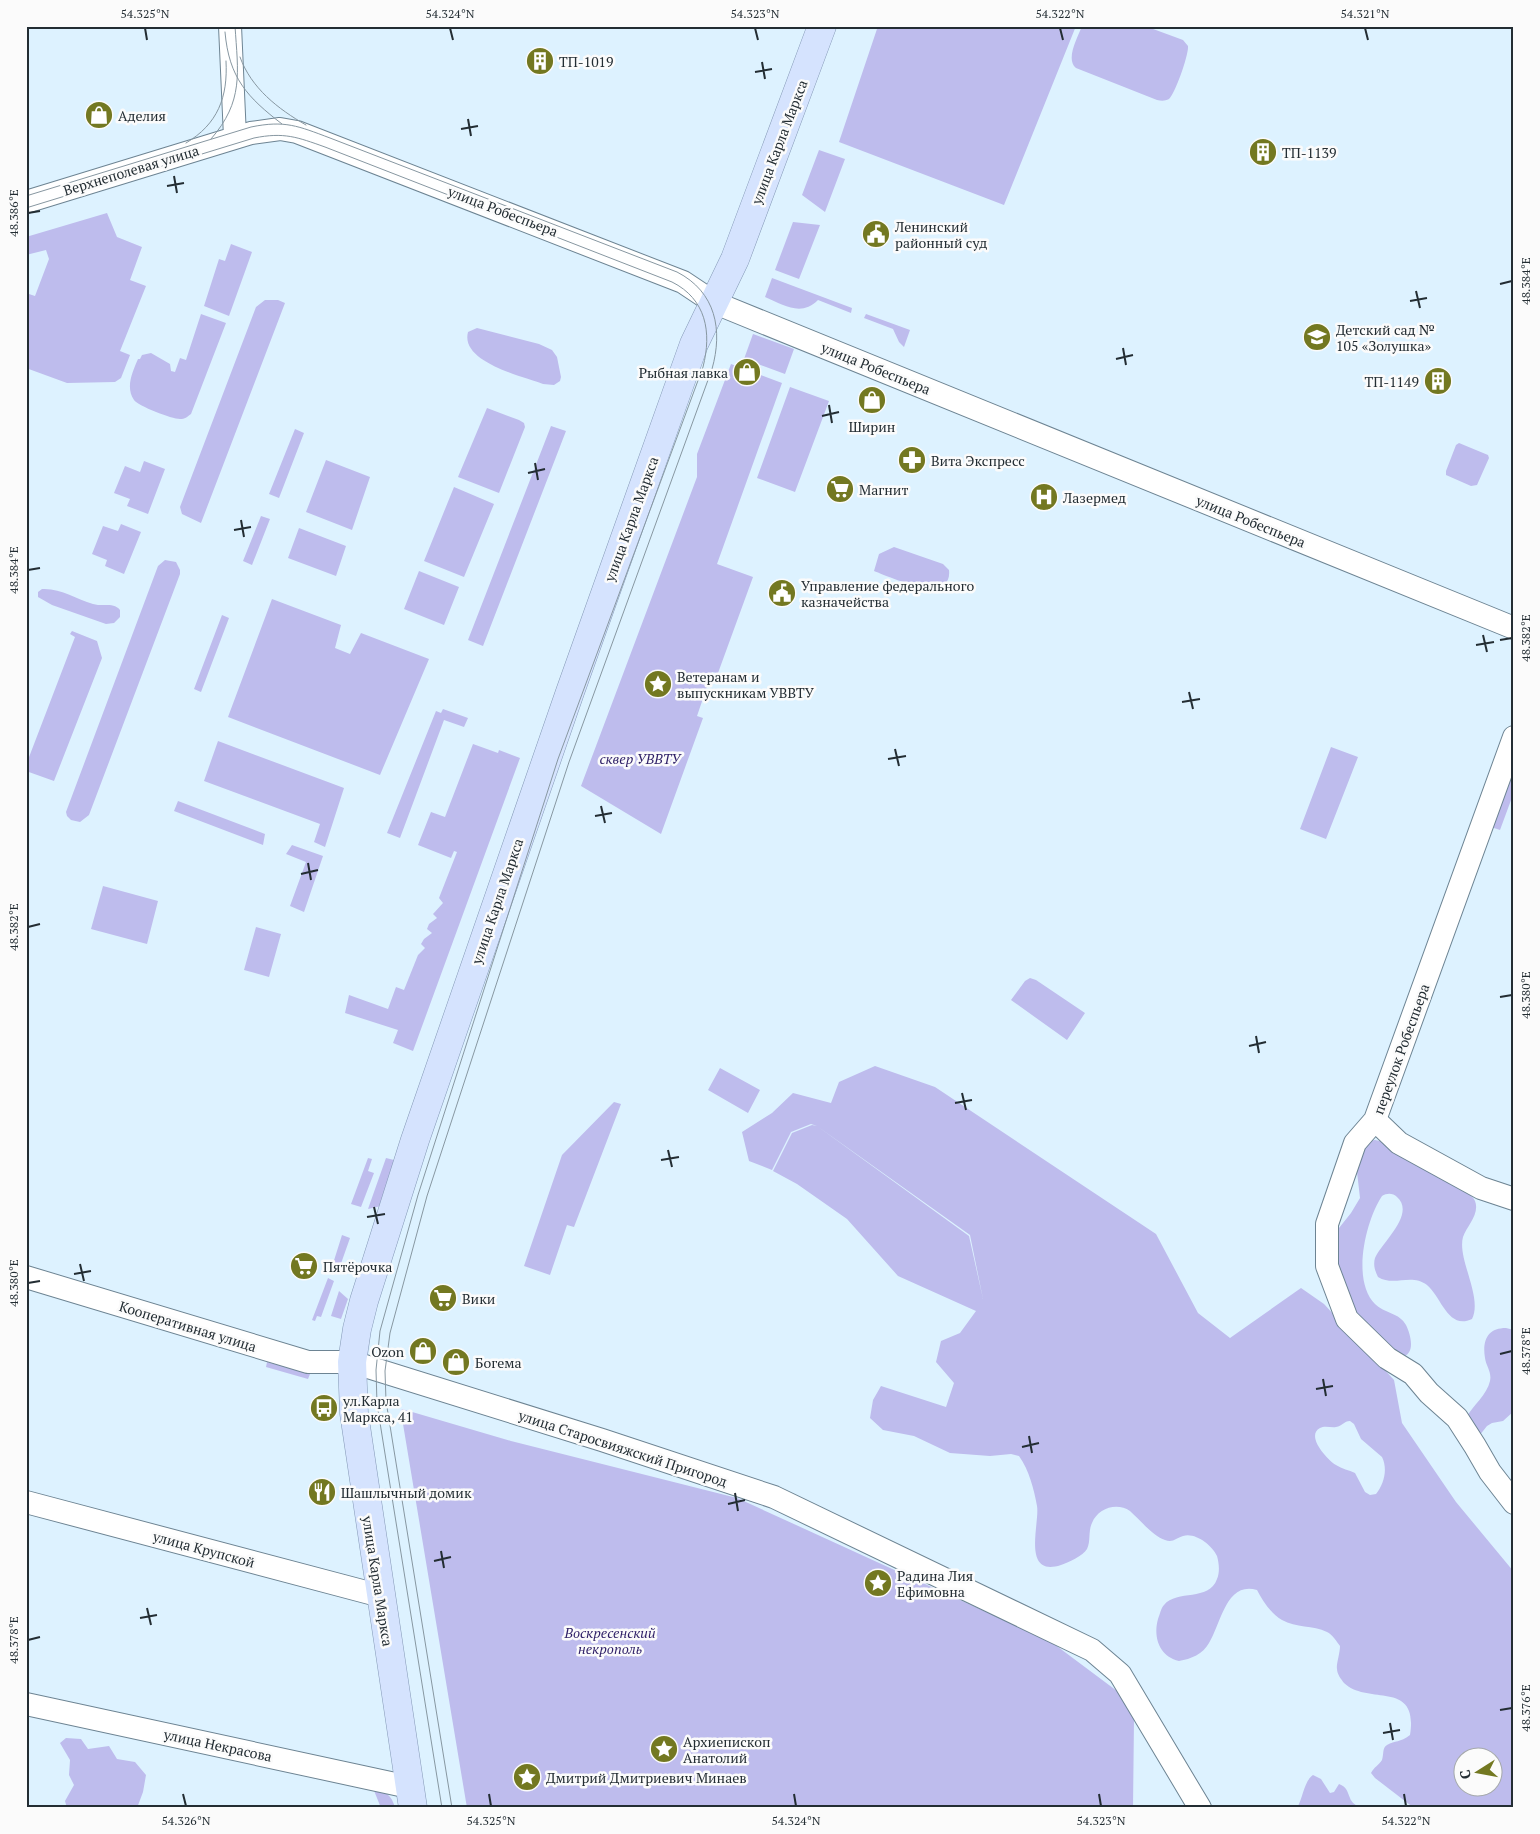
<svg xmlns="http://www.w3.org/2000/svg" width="1540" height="1834" font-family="'PT Serif',serif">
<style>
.green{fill:#bebced;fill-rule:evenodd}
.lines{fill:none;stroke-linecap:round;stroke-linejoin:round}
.minor-casing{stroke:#6d8493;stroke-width:24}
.major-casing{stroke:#8498b6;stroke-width:29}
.minor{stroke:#fff;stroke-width:22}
.major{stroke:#d5e3fe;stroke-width:28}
.tram{stroke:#8797a1;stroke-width:1}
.ticks{fill:none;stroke:#232d33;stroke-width:2}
.labels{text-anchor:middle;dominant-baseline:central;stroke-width:5;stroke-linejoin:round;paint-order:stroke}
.poi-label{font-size:14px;fill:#232d33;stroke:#fbfbfb;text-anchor:start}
.street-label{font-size:14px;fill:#232d33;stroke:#fbfbfb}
.park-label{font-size:14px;font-style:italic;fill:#2d1e66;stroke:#fbfbfb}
.neatline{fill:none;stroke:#232d33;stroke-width:2}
.ticks-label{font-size:12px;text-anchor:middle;fill:#232d33}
</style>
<rect width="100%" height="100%" fill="#ddf2ff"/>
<!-- green -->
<path class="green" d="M878 26H1076L1004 205 839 142Z
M1082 26H1145L1183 40 1188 46C1189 54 1175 94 1169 99 1165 101 1162 101 1157 100L1076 68C1065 59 1078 37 1082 26Z
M819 150 845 159 825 212 802 195Z
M107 213 117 237 142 247 130 280 146 286 120 351 130 355 121 378 115 382 67 383 26 368V293L35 296 49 259 46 250 26 255V237Z
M793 222 820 225 799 279 775 270Z
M231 244 252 252 229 316 204 306 219 259 225 261Z
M772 278 852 308 851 313 818 300C801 317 784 305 765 297Z
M265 300H278L285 303 201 523 182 514 180 507 256 307Z
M201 314 226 323 191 414C187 417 185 419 180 419 172 419 138 406 134 400 125 387 133 371 138 359H140L142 355 151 353 170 364 171 371 175 372 180 358 186 360Z
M866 314 910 330 904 347 899 342 893 329 864 318Z
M477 328 539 344 552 350 557 357 561 377 560 381 554 385 543 384C522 376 460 362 468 332Z
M753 334 794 349 785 374 744 359Z
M731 364 782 383 717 564 753 577 718 673 712 672 697 716 703 718 661 834 581 786 697 477V454Z
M790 387 829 401 795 492 757 478Z
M487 408 519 420 524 423 525 427 499 493 458 477Z
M551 426 566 431 483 646 468 640Z
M295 429 304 433 279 498 269 494Z
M1459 443 1488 455 1489 458 1477 485 1471 486 1446 475V471L1456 445Z
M326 460 370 477 352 530 306 512Z
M144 461 165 469 148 514 127 506 130 499 114 493 125 466 140 472Z
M454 487 494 504 464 577 424 561Z
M261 516 270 519 252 565 243 561Z
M121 524 141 532 124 574 105 566 107 560 92 554 103 526 118 531Z
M299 528 346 546 336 576 288 558Z
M894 547 943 564 949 570C953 606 887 576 874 571L879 554Z
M165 560 176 562 180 570V574L89 815 80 822 71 820 67 816 66 812 158 566Z
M419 571 459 587 444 625 404 609Z
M42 589C61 588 76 599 93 604 103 607 113 602 120 610V617L114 623 106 624 52 605 38 597V592Z
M272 599 341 625 335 648 350 654 361 633 429 659 380 775 228 717Z
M222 615 229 618 201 692 194 689Z
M72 631 97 641 102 658 54 781 26 771V765L75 637 70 634Z
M443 709 468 718 464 727 444 720 400 838 387 833 436 711 441 713Z
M218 741 344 788 325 847 314 842 320 824 204 781Z
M473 744 498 753 499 750 520 758 413 1051 393 1043 398 1030 345 1013 349 995 388 1009 396 987 404 990 418 955 425 948 421 944 424 939 432 933 427 929 429 924 437 918 433 914 443 903 439 898 457 852 454 851 451 858 418 845 431 812 445 817Z
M1331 747 1358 757 1326 839 1300 829Z
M1507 773 1514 775V792L1500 830 1488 826Z
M178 801 265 834 263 845 174 811Z
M292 845 323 856 304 912 290 906 306 862 286 854Z
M103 886 158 901 147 944 91 929Z
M256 927 281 934 269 977 244 970Z
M1030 978 1036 980 1085 1013 1067 1040 1011 1000 1025 981Z
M875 1066 935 1087 1156 1234 1198 1313 1230 1338 1301 1288 1324 1304 1394 1380 1402 1423 1456 1502 1514 1572V1808H1414L1375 1778 1371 1773C1374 1767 1379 1765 1382 1760 1384 1754 1382 1748 1387 1745 1395 1740 1400 1743 1410 1735 1419 1679 1368 1706 1344 1683 1341 1679 1337 1674 1337 1669 1336 1665 1340 1653 1340 1646 1337 1642 1332 1634 1327 1632 1313 1625 1296 1628 1282 1620 1271 1614 1262 1600 1257 1590 1226 1581 1221 1624 1209 1643 1203 1654 1191 1659 1179 1661 1159 1656 1153 1637 1158 1619 1160 1614 1161 1608 1164 1605 1177 1589 1209 1602 1217 1579 1220 1572 1219 1563 1217 1556 1212 1545 1195 1532 1183 1536 1176 1538 1173 1543 1165 1540 1154 1537 1139 1519 1130 1511 1117 1502 1098 1508 1092 1523 1088 1531 1091 1541 1087 1549 1083 1556 1069 1562 1061 1565 1021 1578 1040 1523 1037 1506 1034 1489 1029 1470 1019 1456L1011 1454 990 1456 950 1453 914 1436 883 1430 870 1418 873 1400 881 1386 946 1407 954 1383 936 1362 941 1341 960 1333 976 1311 898 1276 847 1219 797 1184 773 1171 792 1133 812 1125 817 1126 969 1236 983 1299 970 1235 817 1126 811 1124 791 1132 772 1170 749 1161 742 1132 772 1113 793 1093 831 1103 839 1082ZM1350 1421 1354 1424 1361 1439 1382 1457C1388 1469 1384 1484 1376 1494L1370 1495 1365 1492 1355 1473C1349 1470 1342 1469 1336 1465 1328 1460 1305 1436 1320 1428 1325 1425 1331 1428 1336 1427 1342 1426 1344 1421 1350 1421ZM1462 1756H1492V1786H1462Z
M720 1068 760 1090 748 1113 708 1090Z
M614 1102 621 1104 574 1227 567 1225 550 1275 524 1266 562 1155Z
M1375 1140C1400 1143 1435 1175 1457 1188 1463 1192 1472 1194 1475 1201 1480 1214 1467 1226 1463 1237 1457 1259 1483 1297 1472 1319 1448 1330 1442 1298 1427 1285 1411 1273 1394 1287 1378 1277 1375 1271 1373 1265 1375 1258 1382 1242 1416 1214 1397 1197 1393 1193 1387 1193 1382 1196 1366 1220 1351 1280 1375 1304 1384 1313 1400 1313 1406 1325 1411 1335 1416 1355 1401 1357L1356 1321 1336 1259V1240L1339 1228 1351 1213 1360 1198 1356 1163 1368 1141Z
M368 1158 372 1159 368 1171 374 1173 361 1207 351 1204Z
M386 1158 394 1160 393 1164 395 1165 381 1206 368 1209Z
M342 1235 350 1238 338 1272 331 1270Z
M328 1278 334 1281 321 1317 317 1316 315 1321 312 1320Z
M339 1291 348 1299 341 1319 331 1316Z
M1506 1328 1514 1330V1411L1503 1421 1492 1423 1487 1426 1479 1436 1466 1418C1473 1405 1487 1395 1490 1381 1492 1372 1486 1366 1485 1358 1482 1340 1488 1328 1506 1328Z
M267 1362 310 1374 308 1379 266 1367Z
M402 1409 511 1441 737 1498 1050 1641 1117 1691 1134 1719 1133 1808H467L401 1412Z
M66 1738 81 1739 88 1749 109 1746 117 1759 135 1762 146 1775 143 1792 137 1808H67L65 1801 74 1785 69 1775 70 1760 60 1743Z
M1313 1775 1321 1779 1330 1793 1334 1792 1339 1784C1347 1787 1347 1791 1350 1798 1351 1802 1356 1805 1359 1808H1297C1303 1798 1304 1781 1313 1775Z
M373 1788C385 1791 392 1795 395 1808H381Z"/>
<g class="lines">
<defs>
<path id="minor" d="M230 26 235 137
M26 202 251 133 280 129 297 132 683 282 713 302 1514 628
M1514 737 1375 1120 1355 1143 1327 1224V1266L1347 1319 1387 1358 1413 1374 1429 1393 1457 1418 1475 1446 1490 1472 1514 1503
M1375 1120 1399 1143 1481 1188 1514 1199
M26 1277 308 1362H352L602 1440 774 1497 1092 1650 1120 1674 1200 1808
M26 1502 381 1596
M26 1704 409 1787"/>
<path id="major" d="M413 1808 354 1413 352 1362 357 1329 364 1301 415 1140 570 692 694 344 735 259 822 26"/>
</defs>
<!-- minor casing -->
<use href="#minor" class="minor-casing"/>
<!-- major casing -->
<use href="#major" class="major-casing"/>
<!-- minor -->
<use href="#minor" class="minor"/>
<!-- major -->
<use href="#major" class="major"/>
<!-- tram -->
<path class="tram" d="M225 32C229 78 247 97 282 124
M240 57C251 88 278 109 306 125
M211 139C244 101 238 73 235 26
M186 143C218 124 228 97 226 61
M26 196 251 127C285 120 298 126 330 138L677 272C716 292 723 330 712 369L569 762 427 1196 390 1333 385 1371 386 1401 452 1808
M26 208 254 138C284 132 297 137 325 147L672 282C706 299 712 332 703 367L558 759 418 1195 380 1331 376 1370 377 1404 442 1808"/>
</g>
<!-- ticks -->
<path class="ticks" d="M145 28 147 40M450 28 453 40M755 28 758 40M1060 28 1063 40M1365 28 1368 40M762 62 765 79M755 72 772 69M468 119 471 136M461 129 478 126M174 176 177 193M167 186 184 183M28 213 40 211M1500 284 1512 281M1416 291 1420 308M1410 301 1427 298M1123 348 1126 365M1116 359 1133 355M829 405 832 423M822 416 839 412M535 463 538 480M528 473 545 469M241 520 244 537M234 530 251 527M28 570 40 568M1483 635 1487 652M1500 640 1512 638M1476 645 1494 642M1189 692 1193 709M1182 702 1200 699M895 749 899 766M888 759 906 756M601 806 605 823M595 816 612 813M308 863 311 880M301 874 318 870M28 927 40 924M1500 997 1512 995M1256 1036 1259 1053M1249 1046 1266 1042M962 1093 966 1110M955 1103 972 1100M668 1150 672 1167M661 1160 679 1157M374 1207 378 1224M367 1217 385 1214M80 1264 84 1281M74 1274 91 1271M28 1283 40 1281M1500 1354 1512 1351M1323 1379 1326 1396M1316 1389 1333 1386M1029 1436 1032 1453M1022 1447 1039 1443M735 1493 738 1511M728 1504 745 1500M441 1551 444 1568M434 1561 451 1557M147 1608 151 1625M140 1618 157 1615M28 1640 40 1637M1500 1710 1512 1708M1390 1723 1393 1740M1383 1733 1400 1730M183 1794 186 1806M489 1794 491 1806M794 1794 796 1806M1099 1794 1101 1806M1404 1794 1406 1806"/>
<!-- icons -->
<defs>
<symbol id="building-disc" viewBox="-11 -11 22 22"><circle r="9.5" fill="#737821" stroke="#fbfbfb"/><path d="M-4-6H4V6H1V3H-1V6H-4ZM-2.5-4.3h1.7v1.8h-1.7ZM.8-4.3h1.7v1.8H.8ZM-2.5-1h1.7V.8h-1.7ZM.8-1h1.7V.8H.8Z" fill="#fff"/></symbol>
<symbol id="shop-disc" viewBox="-11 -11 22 22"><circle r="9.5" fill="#737821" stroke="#fbfbfb"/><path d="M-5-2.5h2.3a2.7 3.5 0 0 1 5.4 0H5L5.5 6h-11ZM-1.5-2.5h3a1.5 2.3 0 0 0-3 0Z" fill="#fff"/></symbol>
<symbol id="civic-disc" viewBox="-11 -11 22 22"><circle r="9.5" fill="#737821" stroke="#fbfbfb"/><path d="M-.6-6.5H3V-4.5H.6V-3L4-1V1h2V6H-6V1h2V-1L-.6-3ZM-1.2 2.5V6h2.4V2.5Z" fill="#fff"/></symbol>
<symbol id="school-disc" viewBox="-11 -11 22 22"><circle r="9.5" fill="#737821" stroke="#fbfbfb"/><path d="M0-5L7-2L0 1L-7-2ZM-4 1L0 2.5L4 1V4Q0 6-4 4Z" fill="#fff"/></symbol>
<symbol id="pharmacy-disc" viewBox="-11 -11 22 22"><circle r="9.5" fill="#737821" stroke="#fbfbfb"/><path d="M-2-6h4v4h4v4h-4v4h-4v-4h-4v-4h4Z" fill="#fff"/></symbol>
<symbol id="supermarket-disc" viewBox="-11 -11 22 22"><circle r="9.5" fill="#737821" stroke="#fbfbfb"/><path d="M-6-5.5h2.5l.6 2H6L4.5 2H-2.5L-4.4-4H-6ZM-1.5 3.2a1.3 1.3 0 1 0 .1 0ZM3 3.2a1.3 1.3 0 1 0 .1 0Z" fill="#fff"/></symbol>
<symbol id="hospital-disc" viewBox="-11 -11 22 22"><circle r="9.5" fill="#737821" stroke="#fbfbfb"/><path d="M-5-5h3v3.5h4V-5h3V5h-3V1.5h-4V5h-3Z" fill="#fff"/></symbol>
<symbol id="sight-disc" viewBox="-11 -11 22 22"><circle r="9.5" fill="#737821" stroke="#fbfbfb"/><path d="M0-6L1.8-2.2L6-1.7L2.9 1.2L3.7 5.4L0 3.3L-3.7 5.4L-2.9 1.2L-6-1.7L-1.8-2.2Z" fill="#fff"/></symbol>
<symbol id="bus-disc" viewBox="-11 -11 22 22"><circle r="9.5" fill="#737821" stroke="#fbfbfb"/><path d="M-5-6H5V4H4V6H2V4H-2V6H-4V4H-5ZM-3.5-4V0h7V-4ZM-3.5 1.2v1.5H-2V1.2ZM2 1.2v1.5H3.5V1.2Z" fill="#fff"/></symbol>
<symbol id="restaurant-disc" viewBox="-11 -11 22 22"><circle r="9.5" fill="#737821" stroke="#fbfbfb"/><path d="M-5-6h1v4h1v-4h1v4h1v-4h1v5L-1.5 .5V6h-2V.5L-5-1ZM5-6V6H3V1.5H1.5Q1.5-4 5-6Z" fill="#fff"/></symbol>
</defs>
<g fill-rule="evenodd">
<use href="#building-disc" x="524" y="45" width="32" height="32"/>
<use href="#shop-disc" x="83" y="99" width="32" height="32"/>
<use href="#building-disc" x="1247" y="136" width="32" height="32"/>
<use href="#civic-disc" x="860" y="218" width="32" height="32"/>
<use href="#school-disc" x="1301" y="321" width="32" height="32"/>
<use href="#shop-disc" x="731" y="356" width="32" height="32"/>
<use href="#building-disc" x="1422" y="365" width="32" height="32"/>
<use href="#shop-disc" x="856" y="384" width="32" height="32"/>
<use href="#pharmacy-disc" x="896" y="444" width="32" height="32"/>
<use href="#supermarket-disc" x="824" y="473" width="32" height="32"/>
<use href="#hospital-disc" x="1028" y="481" width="32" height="32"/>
<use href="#civic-disc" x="766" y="577" width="32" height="32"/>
<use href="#sight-disc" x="642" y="668" width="32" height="32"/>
<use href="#supermarket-disc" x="288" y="1250" width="32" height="32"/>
<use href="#supermarket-disc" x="427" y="1282" width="32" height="32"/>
<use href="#shop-disc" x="407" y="1335" width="32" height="32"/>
<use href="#shop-disc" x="440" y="1346" width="32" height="32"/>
<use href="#bus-disc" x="308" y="1392" width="32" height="32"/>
<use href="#restaurant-disc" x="306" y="1476" width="32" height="32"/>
<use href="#sight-disc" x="862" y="1567" width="32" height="32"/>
<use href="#sight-disc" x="648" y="1733" width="32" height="32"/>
<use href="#sight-disc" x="511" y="1761" width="32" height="32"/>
</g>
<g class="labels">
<!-- poi labels -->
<g class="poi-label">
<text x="559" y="61">ТП-1019</text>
<text x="118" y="115">Аделия</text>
<text x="1282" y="152">ТП-1139</text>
<text x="895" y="226">Ленинский<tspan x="895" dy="16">районный суд</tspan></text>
<text x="1336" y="329">Детский сад №<tspan x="1336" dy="16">105 «Золушка»</tspan></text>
<text x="728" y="372" text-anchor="end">Рыбная лавка</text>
<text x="1419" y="381" text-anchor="end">ТП-1149</text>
<text x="872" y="426" text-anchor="middle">Ширин</text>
<text x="931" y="460">Вита Экспресс</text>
<text x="859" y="489">Магнит</text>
<text x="1063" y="497">Лазермед</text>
<text x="801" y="585">Управление федерального<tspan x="801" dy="16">казначейства</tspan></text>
<text x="677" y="676">Ветеранам и<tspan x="677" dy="16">выпускникам УВВТУ</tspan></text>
<text x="323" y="1266">Пятёрочка</text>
<text x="462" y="1298">Вики</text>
<text x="404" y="1351" text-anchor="end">Ozon</text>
<text x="475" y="1362">Богема</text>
<text x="343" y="1400">ул.Карла<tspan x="343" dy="16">Маркса, 41</tspan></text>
<text x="341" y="1492">Шашлычный домик</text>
<text x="897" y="1575">Радина Лия<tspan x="897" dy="16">Ефимовна</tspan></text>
<text x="683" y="1741">Архиепископ<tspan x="683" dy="16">Анатолий</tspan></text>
<text x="546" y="1777">Дмитрий Дмитриевич Минаев</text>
</g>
<!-- street labels -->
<g class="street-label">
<text transform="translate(779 142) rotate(-69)">улица Карла Маркса</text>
<text transform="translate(131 170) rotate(-17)">Верхнеполевая улица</text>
<text transform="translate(503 211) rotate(21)">улица Робеспьера</text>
<text transform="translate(876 368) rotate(22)">улица Робеспьера</text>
<text transform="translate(631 519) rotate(-70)">улица Карла Маркса</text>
<text transform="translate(1251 521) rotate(22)">улица Робеспьера</text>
<text transform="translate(497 901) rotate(-71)">улица Карла Маркса</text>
<text transform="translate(1401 1049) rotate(-70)">переулок Робеспьера</text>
<text transform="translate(188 1326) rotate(17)">Кооперативная улица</text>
<text transform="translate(623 1448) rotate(18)">улица Старосвияжский Пригород</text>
<text transform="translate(204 1549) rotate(15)">улица Крупской</text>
<text transform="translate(378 1581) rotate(81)">улица Карла Маркса</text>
<text transform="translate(218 1745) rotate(12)">улица Некрасова</text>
</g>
<!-- park labels -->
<g class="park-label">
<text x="640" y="758">сквер УВВТУ</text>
<text x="610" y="1632">Воскресенский<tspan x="610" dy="16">некрополь</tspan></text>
</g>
</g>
<!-- border -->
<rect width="1540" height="1834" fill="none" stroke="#fbfbfb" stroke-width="55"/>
<!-- north arrow -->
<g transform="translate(1478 1772) rotate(259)"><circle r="24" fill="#fbfbfb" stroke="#a5a9ab"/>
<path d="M0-4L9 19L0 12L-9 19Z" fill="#737821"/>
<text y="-8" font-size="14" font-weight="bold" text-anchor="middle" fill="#232d33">С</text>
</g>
<rect x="28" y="28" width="1484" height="1778" class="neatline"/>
<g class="ticks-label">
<text x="145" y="18">54.325°N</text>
<text x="450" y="18">54.324°N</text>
<text x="755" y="18">54.323°N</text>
<text x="1060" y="18">54.322°N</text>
<text x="1365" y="18">54.321°N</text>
<text transform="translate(14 213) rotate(-90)" y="4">48.386°E</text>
<text transform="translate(1526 281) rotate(-90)" y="4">48.384°E</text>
<text transform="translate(14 570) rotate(-90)" y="4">48.384°E</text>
<text transform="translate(1526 638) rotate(-90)" y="4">48.382°E</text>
<text transform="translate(14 927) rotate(-90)" y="4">48.382°E</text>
<text transform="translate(1526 995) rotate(-90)" y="4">48.380°E</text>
<text transform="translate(14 1283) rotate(-90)" y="4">48.380°E</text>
<text transform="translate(1526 1351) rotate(-90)" y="4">48.378°E</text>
<text transform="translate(14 1640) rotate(-90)" y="4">48.378°E</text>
<text transform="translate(1526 1708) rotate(-90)" y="4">48.376°E</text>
<text x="186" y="1825">54.326°N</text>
<text x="491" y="1825">54.325°N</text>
<text x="796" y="1825">54.324°N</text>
<text x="1101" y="1825">54.323°N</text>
<text x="1406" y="1825">54.322°N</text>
</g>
</svg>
